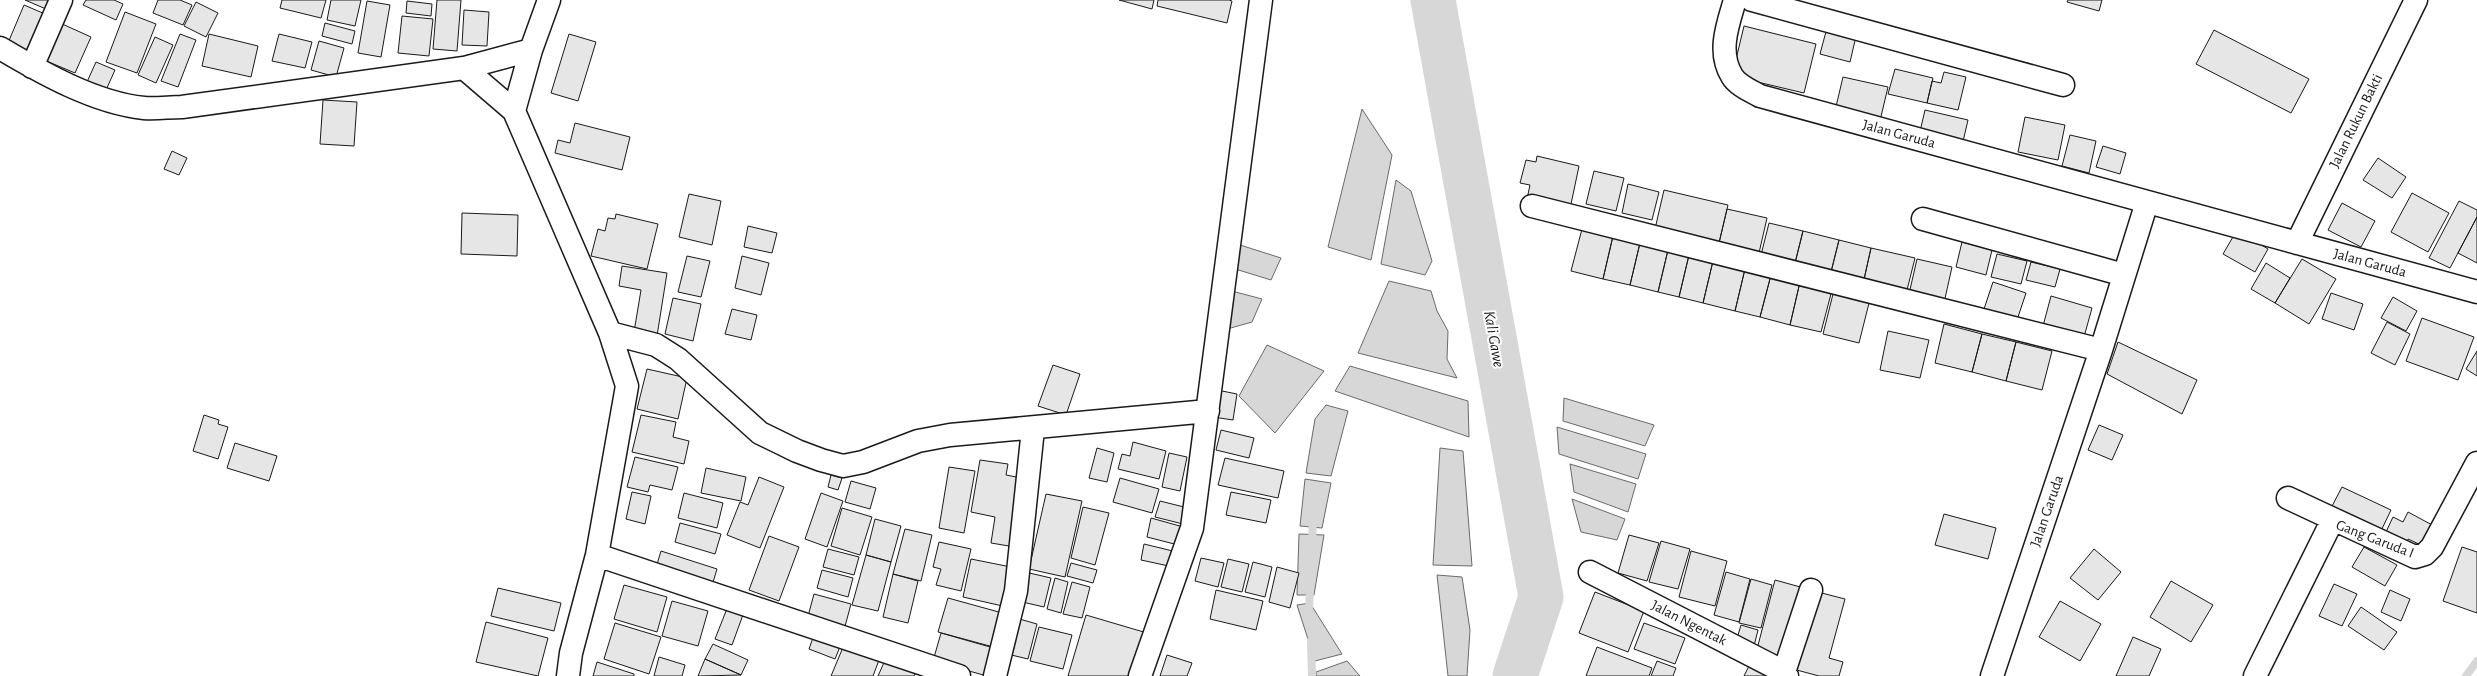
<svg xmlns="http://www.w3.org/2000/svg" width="2477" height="676" font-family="'Alegreya Sans',sans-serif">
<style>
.water{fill:#d7d7d7;stroke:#6a6a6a}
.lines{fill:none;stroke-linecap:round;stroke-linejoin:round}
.stream{stroke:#d7d7d7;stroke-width:8}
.river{stroke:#d7d7d7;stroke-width:45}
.building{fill:#e6e6e6;stroke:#1a1a1a}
.minor-casing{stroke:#1a1a1a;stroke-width:25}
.minor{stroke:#fff;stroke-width:22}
.labels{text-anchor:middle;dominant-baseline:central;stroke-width:4;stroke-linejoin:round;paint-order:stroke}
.street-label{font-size:15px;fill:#1a1a1a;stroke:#fff}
.water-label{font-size:16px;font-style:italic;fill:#1a1a1a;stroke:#fff}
</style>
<rect width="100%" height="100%" fill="#fff"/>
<!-- water -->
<path class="water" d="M1362 109 1392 155 1371 260 1328 247Z
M1396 180 1411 191 1432 261 1425 275 1381 264Z
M1237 244 1281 258 1271 280 1232 268Z
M1389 281 1431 291 1437 311 1448 331 1447 359 1457 378 1358 353Z
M1228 290 1262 299 1252 322 1220 331Z
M1267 345 1324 371 1275 433 1239 396Z
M1350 366 1468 401 1469 437 1335 391Z
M1564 398 1654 425 1645 446 1563 421Z
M1326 405 1348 411 1331 476 1306 473 1315 419Z
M1557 427 1646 454 1638 479 1559 454Z
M1440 448 1463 451 1472 566 1433 565Z
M1570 464 1636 484 1628 512 1574 492Z
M1305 479 1331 483 1322 528 1300 526Z
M1572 499 1625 519 1617 540 1581 532Z
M1299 534 1324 535 1314 595H1297Z
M1437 575 1462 577 1470 630 1467 676H1448Z
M1310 603 1342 654 1315 661 1297 605Z
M1347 661 1360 676H1316V672Z"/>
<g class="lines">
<!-- stream -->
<path class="stream" d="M1312 544 1313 518
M1309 612 1310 586
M1311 641 1312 676
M2466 676 2477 661"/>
<!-- river -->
<path class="river" d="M1433 0 1541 597 1515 676"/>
</g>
<!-- building -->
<path class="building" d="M25 0H58L53 12Z
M86 0H114L123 4 116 20 83 5Z
M158 0H180L192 5 183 25 153 13Z
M282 0H326L321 18 280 8Z
M331 0H361L355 26 327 20Z
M437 0H461L457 51 433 49Z
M1119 0H1154L1152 9Z
M1158 0H1229L1232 1 1227 23 1157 6Z
M2068 0H2102L2099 11 2067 2Z
M367 1 390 5 381 57 358 53Z
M407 1 432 4 431 16 406 13Z
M196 2 218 13 206 37 184 26Z
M24 5 52 17 33 62 5 50Z
M464 10 489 12 487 46 462 45Z
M125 12 156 24 137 73 106 62Z
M402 16 433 19 429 56 398 53Z
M60 23 91 37 75 73 44 60Z
M325 23 355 31 352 44 322 36Z
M1828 24 1857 32 1850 62 1820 54Z
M1744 26 1816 44 1804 93 1732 76Z
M2214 30 2309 79 2291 113 2196 64Z
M180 34 196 40 178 87 161 81Z
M209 34 258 46 251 77 202 66Z
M279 34 312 42 305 68 272 61Z
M569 34 596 42 578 101 551 93Z
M155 37 173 45 156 83 138 75Z
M319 41 344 48 336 77 311 70Z
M96 62 115 70 106 90 87 82Z
M1895 69 1933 78 1927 103 1888 94Z
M1944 72 1966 77 1958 110 1927 103 1932 81 1941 83Z
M1843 77 1888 87 1879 125 1834 115Z
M323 100 357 102 354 146 320 144Z
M1925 110 1968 120 1961 150 1918 140Z
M2025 117 2065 125 2058 160 2018 152Z
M575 123 630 137 622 170 555 153 558 140 570 143Z
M2070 135 2096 141 2089 173 2062 166Z
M2103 146 2126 153 2120 174 2096 167Z
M172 151 187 158 179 175 164 169Z
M1537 156 1579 166 1570 209 1527 199 1530 185 1520 183 1526 160 1536 162Z
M2378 158 2406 177 2392 198 2363 180Z
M1594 171 1624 178 1616 211 1586 204Z
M1628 184 1659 192 1652 220 1622 213Z
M1664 190 1728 205 1719 243 1655 229Z
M2412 193 2449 213 2428 252 2391 232Z
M689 194 721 201 712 245 679 237Z
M2459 201 2477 210V217L2450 268 2429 258Z
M2342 203 2375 221 2361 247 2328 230Z
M1727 209 1767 218 1759 253 1719 243Z
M462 213 518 215 517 256 461 254Z
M616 214 658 224 647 269 591 256 598 229 605 231 608 218 615 219Z
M2477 217V263L2458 253Z
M1769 223 1803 231 1794 267 1760 259Z
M748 226 777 233 772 253 744 247Z
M1582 229 1613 236 1603 279 1571 271Z
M2237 230 2268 249 2255 272 2223 254Z
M1803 231 1839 240 1830 276 1794 267Z
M1613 236 1640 243 1630 285 1603 279Z
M1839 240 1871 248 1863 284 1830 276Z
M1962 242 1992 250 1986 275 1956 267Z
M1640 243 1668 250 1658 292 1630 285Z
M1871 248 1915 258 1906 294 1863 284Z
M1668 250 1689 255 1679 297 1658 292Z
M1997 254 2027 261 2021 284 1991 277Z
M1689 255 1713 261 1703 303 1679 297Z
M687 256 710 261 701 297 678 292Z
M742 256 769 263 761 295 735 288Z
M1917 259 1952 267 1944 303 1909 294Z
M2302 259 2336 279 2309 324 2275 303Z
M1713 261 1745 269 1735 311 1703 303Z
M2031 262 2060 269 2055 287 2026 280Z
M2266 263 2290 278 2275 303 2251 289Z
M622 266 667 273 657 336 634 332 641 290 619 286Z
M1745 269 1771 275 1760 317 1735 311Z
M1771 275 1800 282 1790 325 1760 317Z
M1800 282 1832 290 1821 332 1790 325Z
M1993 282 2026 293 2017 320 1984 309Z
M1834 290 1870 299 1859 343 1823 334Z
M2331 293 2363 304 2354 330 2322 319Z
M2051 296 2092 308 2084 337 2043 326Z
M2393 297 2417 311 2406 331 2381 318Z
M673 298 701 304 693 341 665 334Z
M732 309 757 315 751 340 725 334Z
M2422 318 2474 337 2458 380 2406 361Z
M2387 322 2410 334 2395 365 2371 353Z
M1944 324 1982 334 1972 372 1935 363Z
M1888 331 1929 340 1920 378 1880 370Z
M1982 334 2016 342 2006 381 1972 372Z
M2016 342 2052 351 2042 390 2006 381Z
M2118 342 2197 380 2182 414 2107 374Z
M2477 351V376L2466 369Z
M1053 365 1080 374 1066 415 1038 406Z
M647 369 687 378 678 419 637 409Z
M1217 390 1237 394 1233 420 1213 417Z
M204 415 219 420 218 424 228 427 218 459 193 451Z
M641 415 676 422 673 437 689 441 684 464 632 452Z
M2099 425 2123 435 2112 460 2088 450Z
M1221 430 1254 438 1249 458 1216 450Z
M1133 442 1166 451 1159 479 1118 469 1122 454 1130 456Z
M235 443 277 456 269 481 227 468Z
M1097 448 1114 453 1107 482 1089 478Z
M1169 453 1187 457 1180 491 1162 487Z
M635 457 678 467 672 490 650 485 648 492 627 487Z
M1225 458 1284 471 1278 498 1218 485Z
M980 460 1008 464 1006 475 1027 479 1015 547 991 543 995 517 971 512Z
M949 467 975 471 964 533 939 528Z
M706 468 746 477 741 501 701 493Z
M831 475 842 478 838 490 828 487Z
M759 477 784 487 760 548 727 535 740 502 748 505Z
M1120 478 1159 489 1152 513 1113 502Z
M851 481 876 488 870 509 845 502Z
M2342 487 2391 510 2380 533 2330 510Z
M632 492 651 496 645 524 626 519Z
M1231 492 1271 500 1266 523 1226 515Z
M684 493 723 503 717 528 678 518Z
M821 493 843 501 827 547 805 539Z
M1046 494 1082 501 1065 577 1029 569Z
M1160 501 1192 509 1191 526 1155 517Z
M1083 507 1109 513 1095 565 1071 558Z
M842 508 872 517 860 555 831 546Z
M2408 512 2434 526 2423 546 2408 539 2407 543 2386 532 2393 517 2403 522Z
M1944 514 1996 528 1988 559 1935 545Z
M1151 518 1187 528 1182 546 1147 537Z
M875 519 901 526 891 562 866 555Z
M680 523 721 534 715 554 675 542Z
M905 529 932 535 921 581 893 574Z
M1629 535 1659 543 1647 581 1618 573Z
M769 536 799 547 779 601 749 590Z
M1661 541 1690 549 1678 589 1649 582Z
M939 542 971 549 961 591 936 585 941 569 933 567Z
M1144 544 1181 553 1178 568 1141 560Z
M2364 547 2397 565 2385 586 2352 567Z
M2462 547 2477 552V613L2443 601Z
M828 549 859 557 854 575 823 567Z
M2094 549 2121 572 2098 600 2070 578Z
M661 551 717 569 711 589 655 571Z
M1691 551 1727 561 1715 606 1679 597Z
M866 555 891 562 878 611 852 605Z
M1201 558 1224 563 1218 587 1195 581Z
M971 559 1016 568 1007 607 963 597Z
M1228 559 1249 564 1242 592 1221 587Z
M1253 562 1272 567 1265 597 1245 592Z
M1071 563 1097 570 1093 583 1067 576Z
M1277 567 1299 573 1290 608 1269 602Z
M822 570 853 578 848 597 817 588Z
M1025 572 1051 578 1044 607 1018 601Z
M1726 572 1750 579 1739 622 1714 615Z
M893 574 918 581 908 623 883 617Z
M1055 578 1068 582 1061 613 1047 609Z
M1751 579 1772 585 1761 628 1739 623Z
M1775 580 1804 588 1785 660 1756 653Z
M2171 581 2213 605 2191 642 2150 617Z
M1072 582 1090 587 1082 618 1063 614Z
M2334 584 2357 594 2342 626 2319 616Z
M624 585 667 597 657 632 614 619Z
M498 588 561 603 554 631 491 616Z
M1216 590 1263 601 1256 630 1210 619Z
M2390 590 2410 599 2401 621 2381 612Z
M1814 591 1845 599 1829 658 1843 662 1839 676H1819L1793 669Z
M1595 592 1644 611 1628 652 1579 633Z
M814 594 851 604 844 630 807 620Z
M948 598 1006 614 997 648 938 632Z
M672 601 708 611 698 646 662 636Z
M2060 601 2101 624 2080 661 2039 637Z
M728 606 744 612 732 645 715 639Z
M2361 607 2397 632 2384 650 2348 626Z
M1086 615 1147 633 1135 676H1068Z
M1016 618 1037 624 1028 659 1007 654Z
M486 622 548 638 538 676 476 662Z
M615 623 661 637 649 674 604 659Z
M1644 623 1685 638 1675 664 1634 649Z
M1741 625 1758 630 1753 650 1735 645Z
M1039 627 1072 635 1063 669 1030 661Z
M815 632 842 642 835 659 809 649Z
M941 633 997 649 987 676 933 661Z
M2133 637 2161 649 2149 676H2116Z
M713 644 748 660 741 675 705 659Z
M844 645 879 660 873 676H831Z
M1597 647 1652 668 1649 676H1586Z
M1167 655 1192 663 1187 676H1160Z
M659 657 685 665 682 676H654Z
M886 658 917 670 914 676H878Z
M705 659 741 675 698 676Z
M1752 660 1781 676H1744Z
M1657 661 1676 668 1673 676H1651Z
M597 662 634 674V676H593Z"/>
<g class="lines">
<defs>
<path id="minor" d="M549 0 531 50 514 111 610 333 627 386 597 555 571 653 568 676
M1735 0C1728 24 1717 52 1732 76 1737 85 1751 91 1760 96L2477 292
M1752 0 2063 85
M0 48C42 73 95 103 144 108 156 109 170 107 182 107L464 68 531 50
M32 67 61 0
M464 68 514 111
M1532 206 2101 350
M1923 219 2124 275
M2297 243 2416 0
M610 333 656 345 678 359 760 433 797 451 821 460 843 466 863 462 918 441 950 435 1208 411
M2288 498 2333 519
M597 555 959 676
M1590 572 1784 672 1787 676
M1784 672 1811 590
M995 676 1016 591 1033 429
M1140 676 1192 528 1261 0
M1992 676 2101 350 2147 202
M2255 676 2333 519 2415 557 2425 554 2432 547 2477 463"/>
</defs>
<!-- minor casing -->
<use href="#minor" class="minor-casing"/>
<!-- minor -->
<use href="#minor" class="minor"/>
</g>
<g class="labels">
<!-- street labels -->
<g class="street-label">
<text transform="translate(2356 121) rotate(-64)">Jalan Rukun Bakti</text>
<text transform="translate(1899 134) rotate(15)">Jalan Garuda</text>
<text transform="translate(2370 263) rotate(15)">Jalan Garuda</text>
<text transform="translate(2047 511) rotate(-71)">Jalan Garuda</text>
<text transform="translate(2375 539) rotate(21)">Gang Garuda I</text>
<text transform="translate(1689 623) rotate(27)">Jalan Ngentak</text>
</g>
<!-- water labels -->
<g class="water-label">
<text transform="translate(1494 339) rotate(80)">Kali Gawe</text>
</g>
</g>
</svg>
